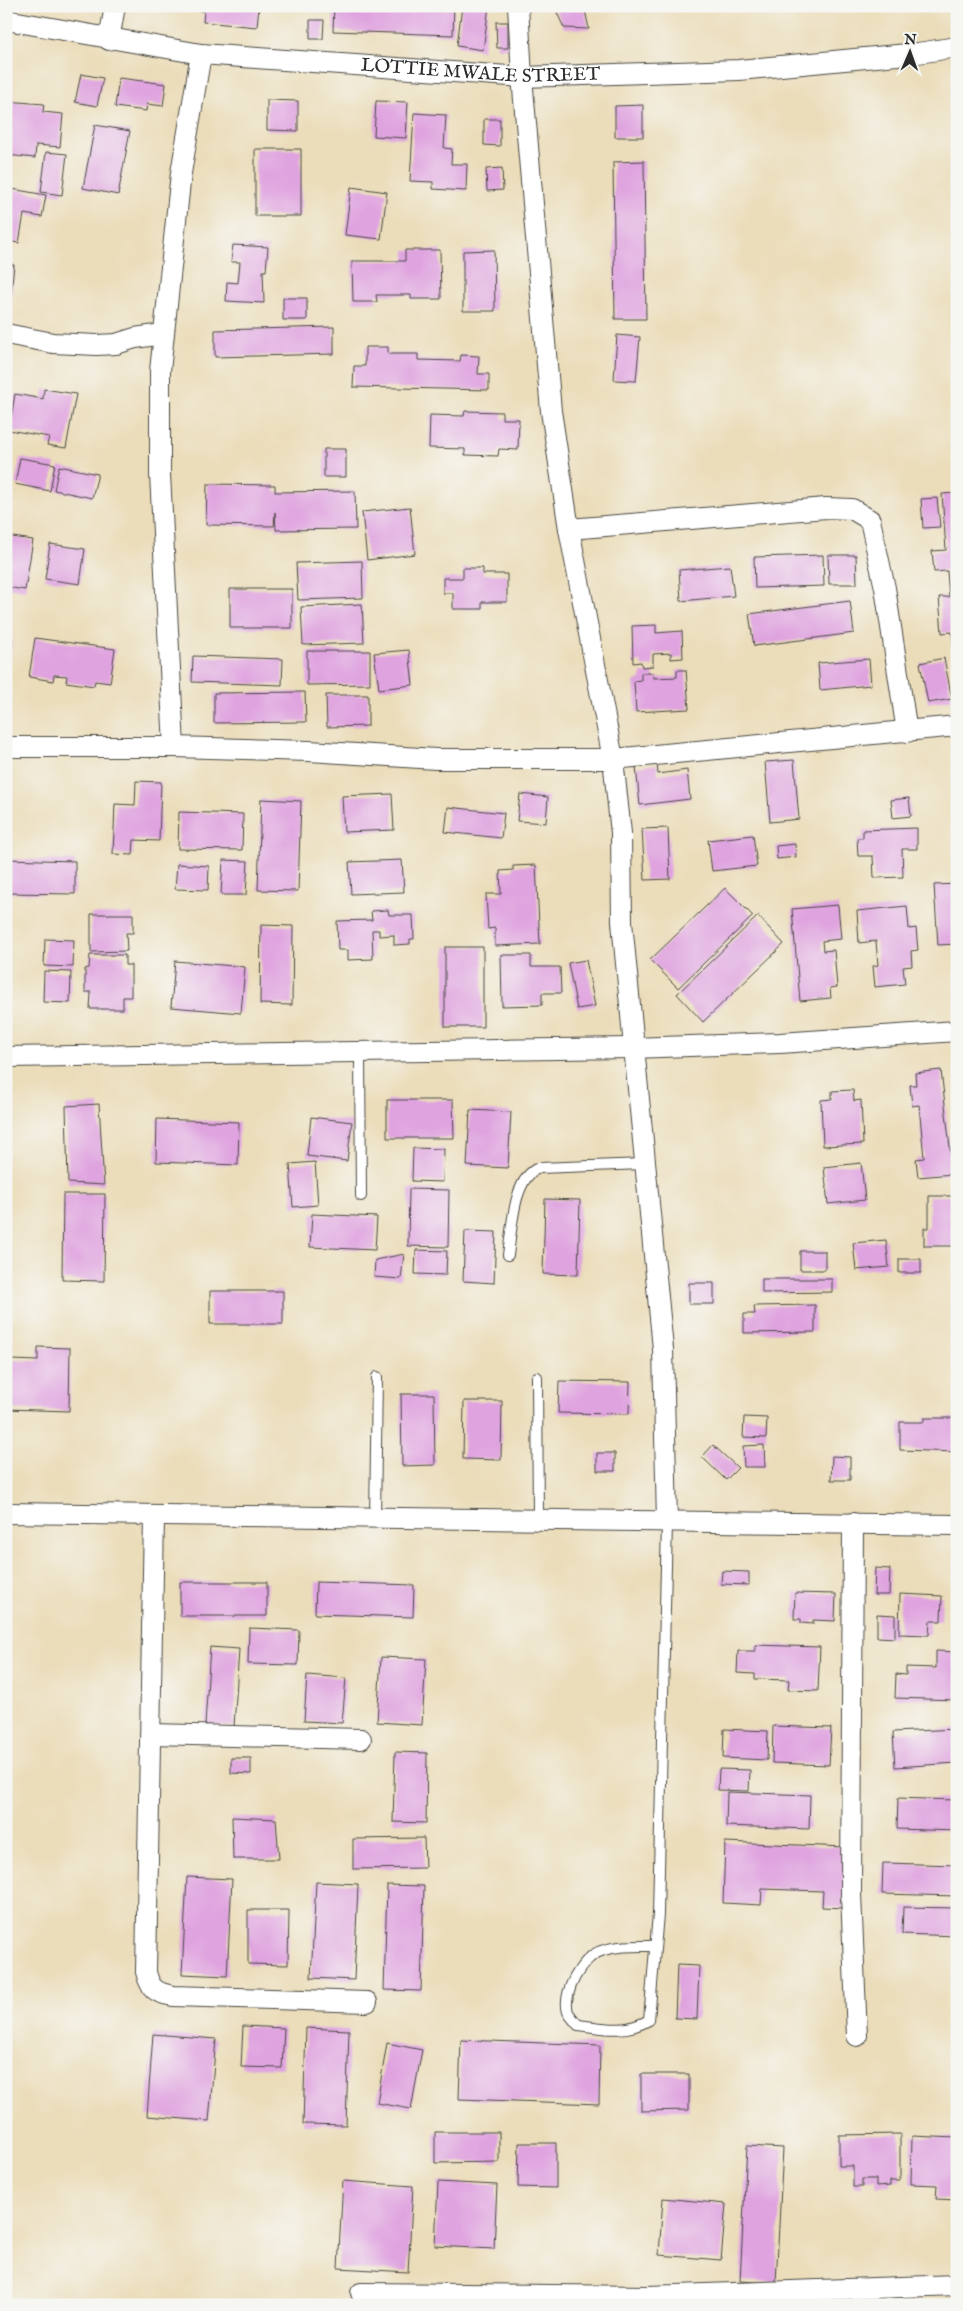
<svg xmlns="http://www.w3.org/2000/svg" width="963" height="2311" font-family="'IM FELL English',serif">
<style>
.building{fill:#dfa3df}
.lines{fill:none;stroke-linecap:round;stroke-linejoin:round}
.lane-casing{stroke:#484640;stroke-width:12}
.street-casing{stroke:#484640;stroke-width:22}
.lane{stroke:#fff;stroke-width:10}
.street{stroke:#fff;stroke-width:20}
.labels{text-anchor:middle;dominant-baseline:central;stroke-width:4.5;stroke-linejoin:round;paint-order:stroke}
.street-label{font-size:19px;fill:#2b2b2b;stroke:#f6f6f2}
</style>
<rect width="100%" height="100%" fill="#f6f6f2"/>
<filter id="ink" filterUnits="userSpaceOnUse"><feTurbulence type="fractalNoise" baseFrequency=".02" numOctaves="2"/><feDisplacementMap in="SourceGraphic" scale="10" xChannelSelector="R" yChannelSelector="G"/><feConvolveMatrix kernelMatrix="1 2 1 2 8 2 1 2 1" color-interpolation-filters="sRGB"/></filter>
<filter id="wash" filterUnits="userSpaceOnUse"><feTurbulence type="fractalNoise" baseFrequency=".0096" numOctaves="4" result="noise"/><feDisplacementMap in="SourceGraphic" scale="20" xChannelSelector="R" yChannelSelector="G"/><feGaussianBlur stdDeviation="1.12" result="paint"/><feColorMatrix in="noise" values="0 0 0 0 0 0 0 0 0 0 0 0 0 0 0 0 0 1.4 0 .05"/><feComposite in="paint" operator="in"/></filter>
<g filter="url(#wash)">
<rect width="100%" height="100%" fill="#ebddba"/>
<g id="blocks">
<!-- building -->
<path class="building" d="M194 6H259L257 27 203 22 204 11 193 10Z
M334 6H454L453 35 333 31Z
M462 6H489L483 50 457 46Z
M555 8 585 10 589 29 564 28Z
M310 20H324L323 39H310Z
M496 22H508V48H497Z
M81 74 103 78 97 106 75 102Z
M119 78 166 84 163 106 147 104 146 111 115 107Z
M267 100 298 101V131L267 130Z
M6 101 44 104 43 112 63 114 60 147 36 145 35 158 6 155Z
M376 101 408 102 406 138 374 136Z
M643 105V137H615V106Z
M414 113 446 115 444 148 452 149 451 164H467L466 191 433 189V182L410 181Z
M484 119H500V146L484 145Z
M95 125 130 131 118 195 83 188Z
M255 149H301V216H255Z
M46 152 67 154 62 195 41 192Z
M644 161 646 319H615L613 162Z
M502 168 503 190 487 191 486 169Z
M351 187 387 192 381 239 345 235Z
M6 188 46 195 42 217 24 214 19 243 6 241Z
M233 245 268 247 266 271H263L264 303 226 301 227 282 238 283 240 262H231Z
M405 250H440L441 299H411V295H376L377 302H353L352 261H405Z
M494 250 495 311H463V251Z
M6 264 14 265 10 303 6 302Z
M283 298H307V320H283Z
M334 327V354L215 357V330Z
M617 335 640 337 636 381 614 380Z
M365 347H388V354H418V360L460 361 461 355 479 356 478 374H489V390L353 387 354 366H365Z
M44 389 76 394 66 448 47 445 49 437 9 430 15 394 43 399Z
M465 411 502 412V419H519L518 450 499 449 498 456 465 455V449L429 448 430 415 464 416Z
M324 449H346V477H324Z
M20 458 55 464 50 491 15 484Z
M59 466 98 474 92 498 54 490Z
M207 484 275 485V492L355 491 356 529 276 530 275 512 274 526 206 525Z
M957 493V663H954L952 632 942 633 939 597H949L947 571 934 572 932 551 946 550 942 494Z
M937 498 940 527 923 528 921 499Z
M410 507 415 554 367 560 362 512Z
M6 536 33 540 25 590 6 587Z
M50 544 85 549 80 584 45 579Z
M823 555 824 586 755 588 754 557Z
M828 555H856L857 584H829Z
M362 561 363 598 298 600 296 563Z
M730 566 734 596 681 601 679 570Z
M463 568H483V574H507V602H482V609H453V593H443V578H463Z
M230 589H292V628H230Z
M850 601 854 633 754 646 749 614Z
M362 604 364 643 303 645 301 607Z
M656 625V633L682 631 683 658 671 659V653L653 654V666L642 667 641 662 633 663 632 626Z
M6 638 12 639 10 658 6 657Z
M35 638 115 649 110 683 95 681 94 686 66 682 67 676 54 675 53 681 29 677Z
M409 650 413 685 379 689 374 653Z
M307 651H370V684L307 685Z
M193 656 283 659 282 685 192 682Z
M944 658 952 699 928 703 920 663Z
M869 659 871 685 820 690 818 663Z
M677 670H686L689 709 636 712 634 681 641 680V673H653L654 678 677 677Z
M305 692 306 722 214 723V693Z
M326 695H368V726L327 727Z
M794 760 799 819 770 822 765 762Z
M657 764 658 774 687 770 690 799 640 805 636 767Z
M136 781 161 782 159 841 134 840 133 855 113 854 115 804 135 805Z
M392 794 394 830 344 832 342 796Z
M520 794 548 797 546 823 517 821Z
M909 798 911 816 893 818 891 800Z
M261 799 301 801 298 891 258 890Z
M448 807 504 813 501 838 445 832Z
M179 812 243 814 242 850 178 849Z
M668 828 670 879 645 880 642 829Z
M917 828V849H902L903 877 874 878 873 856H858L857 838H863V830Z
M753 835 757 866 712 871 708 840Z
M795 844 796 857 777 859 776 846Z
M6 859 75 861V894L6 893Z
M223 860 248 861 246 895H221Z
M402 860 404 892 351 894 349 862Z
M177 864 209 866 208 890 175 889Z
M536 865 540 944 495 946V928L488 929 486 894H501L500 871 513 870V866Z
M957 884V944L938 945 934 885Z
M725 888 753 916 678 988 650 960Z
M838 905 841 939 822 941 823 951 834 950 837 987 830 988 831 998 800 1001 792 909Z
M907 906 909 929 916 928 918 950 911 951 912 966 903 967 905 984 875 987 873 966 878 965 876 941 859 943 857 911Z
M388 910 389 915H413L414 939H410V944L394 945V935L379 936V930H372L373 959 348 960V950H338L337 921 372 920 371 911Z
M91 914H133V933H126L127 951 91 952Z
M758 916 784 944 703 1022 677 994Z
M261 925 293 926 292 1005 260 1004Z
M45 939 74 940 73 967 44 966Z
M445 947H483V1027H445Z
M90 955H125V965H131V997H123V1009H90L91 992H85V969L89 968Z
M501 955H531V967H560L561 993H542V1005L502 1006Z
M586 960 595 1006 577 1009 568 963Z
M175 961 245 967 241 1013 171 1007Z
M44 971 71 972 70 1003 43 1002Z
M941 1070 953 1174 918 1177 916 1159 924 1158 919 1105 912 1106 910 1085H916L915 1073Z
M853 1090 854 1101 861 1100 863 1144 823 1146 821 1100 832 1099V1091Z
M387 1100H453L454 1138H387Z
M99 1104 104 1185 68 1183 66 1106Z
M470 1110 511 1112 508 1168 467 1166Z
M311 1117 352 1122 347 1161 307 1156Z
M157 1119 239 1122 238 1165 156 1162Z
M413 1148 444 1149 443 1182 412 1181Z
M315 1162 318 1205 293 1207 290 1164Z
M861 1163 865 1200 828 1204 824 1167Z
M409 1189 449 1190 448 1247 408 1246Z
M63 1194H105L104 1281 62 1280Z
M929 1196H957V1246H924V1228H929Z
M545 1199 580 1200 578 1275 543 1274Z
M312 1214 377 1217 375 1250 310 1247Z
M465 1231 496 1232 494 1283 463 1281Z
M886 1240 889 1267 856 1270 853 1243Z
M416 1250 447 1251 446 1275 415 1274Z
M800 1251H825V1270H800Z
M404 1254 401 1279 374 1277 375 1260Z
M899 1259H921V1273H899Z
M762 1279H832V1292L762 1293Z
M689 1283H714V1304H689Z
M210 1291H283V1324H210Z
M815 1305V1332L744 1333V1314H755L754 1306Z
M38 1347 70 1348 69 1411 6 1409V1348H12L11 1360 38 1361Z
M559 1381 630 1382 629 1414 558 1413Z
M401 1394H434L435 1465 402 1466Z
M464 1401H502L501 1460 463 1459Z
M744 1417 767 1418 766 1438 743 1437Z
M924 1418H957V1452L900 1450V1422H924Z
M713 1445 738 1468 726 1480 702 1457Z
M764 1445 765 1467H744L743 1446Z
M597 1453H615V1471H597Z
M832 1456 850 1457V1480H831Z
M875 1568 890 1569 889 1595H874Z
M722 1571 749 1572V1585L721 1584Z
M180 1582H267V1616H180Z
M316 1582 414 1585 413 1617 315 1614Z
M795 1593 836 1594 835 1621 813 1620V1624L801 1623V1619H794Z
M900 1594 942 1596 941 1621H930L929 1635 899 1634Z
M877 1614 895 1615V1638L877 1637Z
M249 1628 299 1630 298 1665 248 1664Z
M755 1645 820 1647 818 1691 788 1690 789 1680 755 1679V1674L737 1673 738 1651H755Z
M210 1647 239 1649 234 1727 205 1725Z
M936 1651 957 1652V1700L895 1698 896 1674 906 1675V1667L936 1668Z
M381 1657 426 1659 422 1725 377 1722Z
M307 1675 346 1678 342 1723 304 1721Z
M773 1726 831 1728 829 1765 772 1763Z
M724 1729 768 1731 767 1760 723 1758Z
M957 1729V1763L895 1767 893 1732Z
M395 1752 427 1753 426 1823 393 1822Z
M231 1758H251V1774L231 1773Z
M719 1769 750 1770 749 1791 718 1790Z
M955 1787H957V1831L897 1829 898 1798 954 1800Z
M727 1792 810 1795 809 1829 726 1826Z
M232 1817 276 1819 279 1859H233Z
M424 1838 425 1868 353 1869V1839Z
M725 1842 846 1847 844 1908 822 1907 823 1891 762 1889 761 1905 723 1903Z
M883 1863 957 1865V1896L882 1894Z
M187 1877 232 1879 227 1976 182 1974Z
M316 1882 358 1884 354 1980 311 1978Z
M387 1885 424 1886 421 1991 384 1990Z
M903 1907 957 1908V1936L902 1934Z
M248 1910H289L288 1965 248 1964Z
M677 1965 699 1966 697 2019 675 2018Z
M243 2026 284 2028 282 2068 241 2067Z
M306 2028 349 2030 346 2125 303 2124Z
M153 2034 216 2039 209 2121 147 2116Z
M461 2040 600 2045 599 2104 459 2099Z
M387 2043 422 2050 411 2109 377 2103Z
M641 2074H689V2110L641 2111Z
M435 2132H499V2162L435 2163Z
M900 2134V2181H890V2186L876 2187V2179H862V2187H853V2166H839V2135Z
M912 2136 957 2138V2200L936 2199 937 2185 911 2184Z
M519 2143H556V2188L518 2187Z
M747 2146 783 2148 776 2283 740 2281Z
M343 2181 413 2186 408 2272 338 2268Z
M438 2182 497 2185 494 2249 435 2246Z
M663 2198 726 2204 721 2260 659 2255Z"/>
</g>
</g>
<g filter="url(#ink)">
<use href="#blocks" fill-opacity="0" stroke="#484640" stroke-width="1"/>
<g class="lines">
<defs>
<path id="lane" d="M360 1053 361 1196
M508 1255C512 1229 513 1177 539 1168L644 1164
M537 1377 538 1519
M375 1519 377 1377
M655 1946C637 1946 618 1945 601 1951 582 1957 562 1993 568 2012 570 2016 575 2021 578 2025 606 2028 624 2034 649 2020L658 1914 667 1522"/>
<g id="street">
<path d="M518 6 522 77 551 411 569 529 613 759 621 833 622 922 663 1349 667 1522"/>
<path id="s1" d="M6 20 201 54 522 77 739 70 918 53 957 47"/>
<path d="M109 40 115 6"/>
<path d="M6 334 53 343 97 345 116 344 135 338 163 334"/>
<path d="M569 529 826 508 852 509 870 520 885 588 907 732"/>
<path d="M6 747H174L309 751 436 759H613L957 726"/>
<path d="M174 747 160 474V371L181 173 201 54"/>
<path d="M6 1057 632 1048 780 1043 957 1031"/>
<path d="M6 1513 957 1525"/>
<path d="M154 1516 146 1972C150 1989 156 1993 173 1996L367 2002"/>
<path d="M853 1523 851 1894 857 2036"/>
<path d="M152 1734 361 1739"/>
<path d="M361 2293 648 2296 957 2285"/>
</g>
</defs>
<!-- lane casing -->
<use href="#lane" class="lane-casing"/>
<!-- street casing -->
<use href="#street" class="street-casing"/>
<!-- lane -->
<use href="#lane" class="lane"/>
<!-- street -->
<use href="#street" class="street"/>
</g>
</g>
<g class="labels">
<!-- street labels -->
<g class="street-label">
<text stroke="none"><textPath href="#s1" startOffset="478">LOTTIE MWALE STREET</textPath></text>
</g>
</g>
<!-- margin -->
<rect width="963" height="2311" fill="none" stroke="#f6f6f2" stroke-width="25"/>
<!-- north arrow -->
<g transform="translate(910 52) rotate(2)" stroke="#f6f6f2" stroke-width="4" paint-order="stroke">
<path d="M0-4L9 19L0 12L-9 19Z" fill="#2b2b2b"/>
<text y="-8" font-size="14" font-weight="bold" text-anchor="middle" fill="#2b2b2b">N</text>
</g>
</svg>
